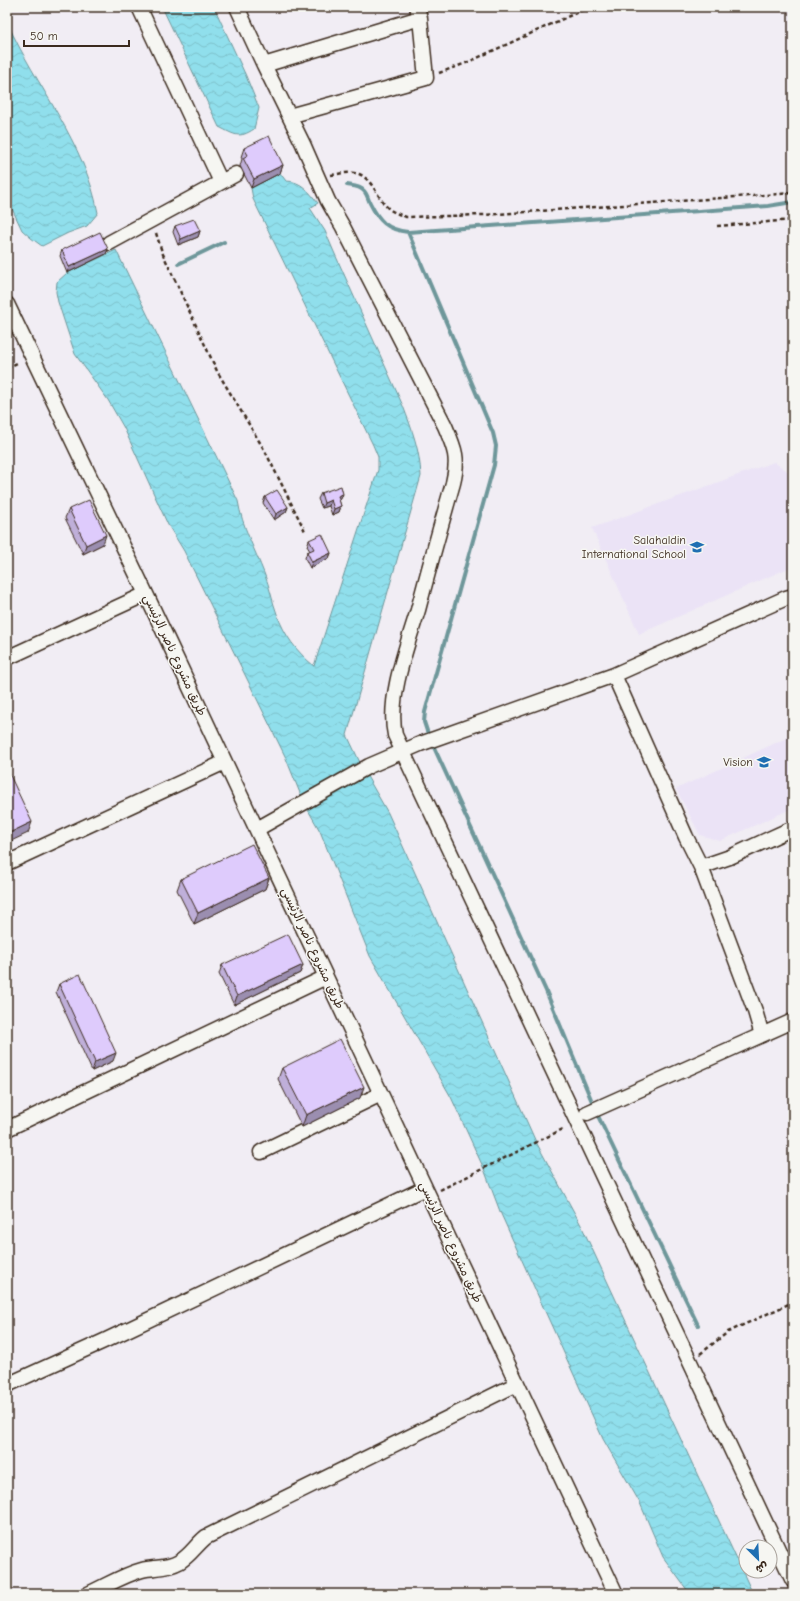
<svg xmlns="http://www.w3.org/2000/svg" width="800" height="1601" font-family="'Comic Neue','Playpen Sans Arabic',sans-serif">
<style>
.built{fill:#ebe3f6}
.water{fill:url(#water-waves);stroke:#6e979a}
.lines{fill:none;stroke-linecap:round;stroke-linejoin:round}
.stream{stroke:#6e979a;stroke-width:4}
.minor-casing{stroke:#3b2a1e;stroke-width:17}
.path{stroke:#3b2a1e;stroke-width:2.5;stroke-dasharray:4 3;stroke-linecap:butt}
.minor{stroke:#f6f6f2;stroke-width:14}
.wall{fill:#bfafd9;stroke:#3b2a1e}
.shaded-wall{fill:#9b8eb0;stroke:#3b2a1e}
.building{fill:#decbfc;stroke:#3b2a1e}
.labels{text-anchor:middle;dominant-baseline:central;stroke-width:3;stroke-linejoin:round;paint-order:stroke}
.poi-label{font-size:12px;fill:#3b2a1e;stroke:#f6f6f2;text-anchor:end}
.street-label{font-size:12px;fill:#3b2a1e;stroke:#f6f6f2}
</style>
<defs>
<pattern id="water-waves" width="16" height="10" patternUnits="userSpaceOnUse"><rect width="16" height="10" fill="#90dfec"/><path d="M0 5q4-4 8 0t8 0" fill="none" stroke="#7dc0ca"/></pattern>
</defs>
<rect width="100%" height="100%" fill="#f1edf4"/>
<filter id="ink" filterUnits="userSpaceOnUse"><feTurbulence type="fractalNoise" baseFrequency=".025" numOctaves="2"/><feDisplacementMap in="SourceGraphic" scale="8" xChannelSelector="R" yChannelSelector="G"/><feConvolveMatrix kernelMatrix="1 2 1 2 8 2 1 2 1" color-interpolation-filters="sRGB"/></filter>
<g filter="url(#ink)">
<!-- built -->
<path class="built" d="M774 462 793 475V566L639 634 592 528Z
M793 735V808L720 841 700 835 676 789Z"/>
<!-- water -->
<path class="water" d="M162 7H214L246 76 259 108 254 129C239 139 235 135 219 127Z
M7 22C36 87 85 142 98 213L87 226 68 233 42 246 31 238 22 230 7 198Z
M280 173 286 181C302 181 309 192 318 203L310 208 325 231 334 252 403 406C412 429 420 451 421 476L347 735 364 771 388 813 536 1142 581 1225 753 1594H690L663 1557 640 1503 603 1439 501 1214 484 1169 451 1097 370 956 320 831 304 803 285 756 184 551 168 525 124 428 108 400 75 354 58 302 56 292 57 282 67 273 116 250 238 501C242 526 255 550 264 573 270 587 272 601 277 614 284 635 297 652 314 666L378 470V457L373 445 253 199 251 188Z"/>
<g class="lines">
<!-- stream -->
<path class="stream" d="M347 185C353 186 360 186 364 191 367 194 368 199 370 203 379 221 387 230 408 232L768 206 793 202
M408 232 493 433 496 446 494 465 425 712 424 722 429 737
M178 264 224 242
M7 343H8
M432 743 546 991 598 1116 698 1325"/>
<defs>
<path id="minor" d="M139 7 221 182
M237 7 264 65 303 144 328 201 343 227 445 426C455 449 459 459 453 483 441 525 429 568 418 610 407 646 387 699 395 735L793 1581
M264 65 420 18
M289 116 426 78 420 18 417 7
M109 243 236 174
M7 304 146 594 616 1594
M7 658 146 594
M614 675 686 837 701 867 755 1011 762 1035
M257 829 369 766 420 744 614 675 786 598 793 596
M7 863 225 762
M701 867 730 857 793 828
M587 1113 793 1021
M7 1129 326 977
M261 1152 381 1094
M7 1385 104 1341 425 1188
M88 1594C106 1586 123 1575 142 1570 154 1567 167 1569 179 1562 190 1556 196 1545 206 1537L517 1384"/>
</defs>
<!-- minor casing -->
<use href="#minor" class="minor-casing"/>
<!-- path -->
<path class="path" d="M439 73 466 63 589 7
M331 175C339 174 350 171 359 174 372 179 378 198 387 207 393 213 399 214 406 217L484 215 793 193
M717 226 793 220
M156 233 162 252 217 371 265 451 306 533
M7 368 19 362
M440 1190 565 1128
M700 1354 728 1332 793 1302"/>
<!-- minor -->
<use href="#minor" class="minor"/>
</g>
<!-- wall -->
<path class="wall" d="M244 148 283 165 280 173 251 188 240 166 242 159 241 157Z
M175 226 200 231 198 237 178 245 173 232Z
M108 249 106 254 67 273 60 256 62 250Z
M321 493 341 499 339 500 341 506 339 512 332 515 329 506 322 508 318 499Z
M265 497 288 507 286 512 274 520 263 503Z
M69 509 103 544 83 554 65 518Z
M309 540 331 553 329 558 310 568 305 558 307 552 310 551 307 546Z
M269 878 265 889 194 924 177 890 181 879Z
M222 965H303L300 973 234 1005 219 974Z
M59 984 113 1061 92 1071 56 992Z
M282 1068 360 1098 302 1127 278 1079Z"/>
<!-- shaded-wall -->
<path class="shaded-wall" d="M283 165 280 173 251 188 254 179Z
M200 231 198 237 178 245 181 239Z
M108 249 106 254 67 273 69 267Z
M343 494 341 499 336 501 338 496Z
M331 500 329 506 322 508 324 503Z
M341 506 339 512 332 515 334 509Z
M288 507 286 512 274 520 276 514Z
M106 535 103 544 83 554 86 545Z
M331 553 329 558 310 568 312 562Z
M32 822 28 833 7 843V834Z
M269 878 265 889 194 924 198 913Z
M303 965 300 973 234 1005 237 996Z
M116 1053 113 1061 92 1071 95 1062Z
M364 1087 360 1098 302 1127 306 1115Z"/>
<!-- building -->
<path class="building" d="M269 136 283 165 254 179 243 158 248 155 244 148Z
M194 219 200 231 181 239 175 226Z
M100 232 108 249 69 267 62 250Z
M341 486 343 494 338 496 341 506 334 509 331 500 324 503 321 493Z
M277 490 288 507 276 514 265 497Z
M89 500 106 535 86 545 69 509Z
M322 534 331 553 312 562 307 552 314 549 309 540Z
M7 769 32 822 7 834Z
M252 844 269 878 198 913 181 879Z
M288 934 303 965 237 996 222 965Z
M80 974 116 1053 95 1062 59 984Z
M340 1039 364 1087 306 1115 282 1068Z"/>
</g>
<!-- icons -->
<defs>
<symbol id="school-bare" viewBox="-9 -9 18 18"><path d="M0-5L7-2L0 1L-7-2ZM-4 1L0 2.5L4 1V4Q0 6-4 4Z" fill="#1f6fb2" stroke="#f6f6f2" stroke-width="2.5" paint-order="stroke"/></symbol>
</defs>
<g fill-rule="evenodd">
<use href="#school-bare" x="687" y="537" width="20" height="20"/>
<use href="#school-bare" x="754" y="752" width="20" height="20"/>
</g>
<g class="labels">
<!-- poi labels -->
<g class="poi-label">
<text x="686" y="540">Salahaldin<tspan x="686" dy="14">International School</tspan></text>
<text x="753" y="762">Vision</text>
</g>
<!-- street labels -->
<g class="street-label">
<text transform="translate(175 655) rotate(65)">طريق مشروع ناصر الرئيسي</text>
<text transform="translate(313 948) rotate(65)">طريق مشروع ناصر الرئيسي</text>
<text transform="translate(451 1242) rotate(65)">طريق مشروع ناصر الرئيسي</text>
</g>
</g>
<!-- margin -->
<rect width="800" height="1601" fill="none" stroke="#f6f6f2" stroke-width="24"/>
<rect x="12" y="12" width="776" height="1577" fill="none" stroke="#3b2a1e" stroke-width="1.5" filter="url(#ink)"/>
<!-- north arrow -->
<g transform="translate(758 1559) rotate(156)"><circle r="19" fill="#f6f6f2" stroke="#aba49d"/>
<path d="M0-3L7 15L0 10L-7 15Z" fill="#1f6fb2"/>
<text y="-6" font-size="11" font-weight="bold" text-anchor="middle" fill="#3b2a1e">ش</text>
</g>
<!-- scale -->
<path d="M24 40v6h105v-6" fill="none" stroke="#3b2a1e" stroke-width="2"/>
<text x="30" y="40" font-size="12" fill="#3b2a1e" stroke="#f6f6f2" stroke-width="3" paint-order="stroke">50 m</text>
</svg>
